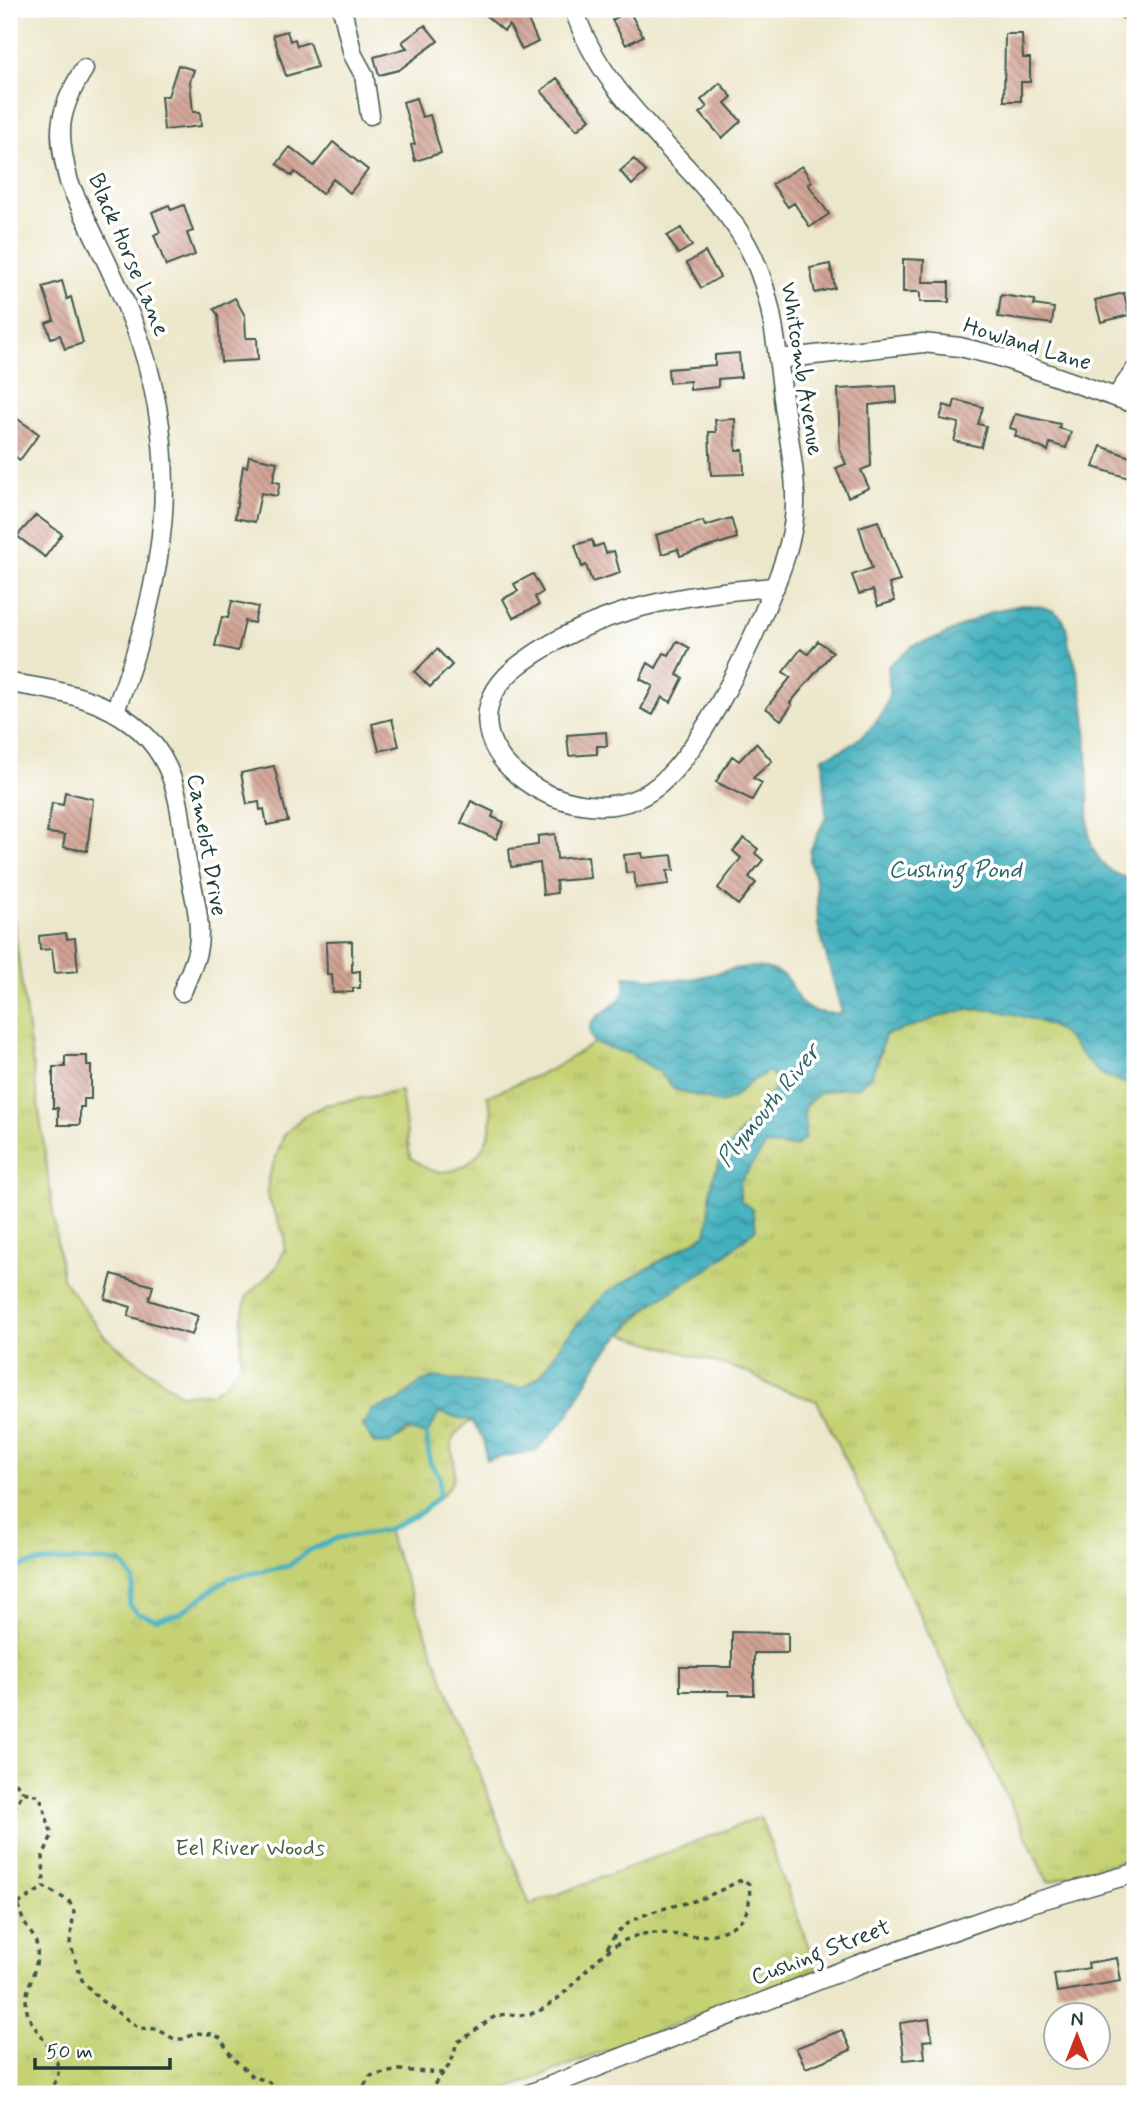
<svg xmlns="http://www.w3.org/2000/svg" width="1144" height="2103" font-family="Mynerve,sans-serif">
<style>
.park{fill:url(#park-tufts);stroke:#728754;stroke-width:2}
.water{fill:url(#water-waves);stroke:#307679;stroke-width:2}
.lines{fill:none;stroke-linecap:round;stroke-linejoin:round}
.stream{stroke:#42b0be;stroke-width:5}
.building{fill:url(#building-back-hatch)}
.minor-casing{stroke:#3e564b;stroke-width:21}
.path{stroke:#3e564b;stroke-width:3.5;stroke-dasharray:5 5;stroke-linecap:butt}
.minor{stroke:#fff;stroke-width:18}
.labels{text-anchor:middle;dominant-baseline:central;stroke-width:7;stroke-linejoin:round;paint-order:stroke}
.street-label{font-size:23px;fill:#1f3d34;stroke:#fff}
.park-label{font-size:23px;fill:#486244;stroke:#fff}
.water-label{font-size:24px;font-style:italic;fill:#2b6564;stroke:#fff}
</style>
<defs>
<pattern id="park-tufts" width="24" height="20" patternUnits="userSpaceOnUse" patternTransform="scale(1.75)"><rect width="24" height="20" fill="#c5d173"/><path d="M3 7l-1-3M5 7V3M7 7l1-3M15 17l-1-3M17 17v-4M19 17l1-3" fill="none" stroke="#a9b464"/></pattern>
<pattern id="water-waves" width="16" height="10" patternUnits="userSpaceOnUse" patternTransform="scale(1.75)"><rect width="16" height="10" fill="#42b0be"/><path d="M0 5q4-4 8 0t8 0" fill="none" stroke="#37909b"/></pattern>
<pattern id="building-back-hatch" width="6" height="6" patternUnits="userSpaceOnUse" patternTransform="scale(1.75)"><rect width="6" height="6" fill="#d1a293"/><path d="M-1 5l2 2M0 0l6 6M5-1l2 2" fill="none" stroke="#a98579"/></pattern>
</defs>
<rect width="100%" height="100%" fill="#fff"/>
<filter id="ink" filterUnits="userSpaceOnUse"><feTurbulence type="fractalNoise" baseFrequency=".0143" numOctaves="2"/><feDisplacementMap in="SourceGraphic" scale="14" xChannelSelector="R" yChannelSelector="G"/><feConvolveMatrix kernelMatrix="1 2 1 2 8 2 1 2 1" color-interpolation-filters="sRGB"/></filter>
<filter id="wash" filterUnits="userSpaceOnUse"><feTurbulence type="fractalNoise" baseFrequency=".00686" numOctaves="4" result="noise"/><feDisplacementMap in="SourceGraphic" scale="28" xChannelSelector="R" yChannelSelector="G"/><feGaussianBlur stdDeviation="1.57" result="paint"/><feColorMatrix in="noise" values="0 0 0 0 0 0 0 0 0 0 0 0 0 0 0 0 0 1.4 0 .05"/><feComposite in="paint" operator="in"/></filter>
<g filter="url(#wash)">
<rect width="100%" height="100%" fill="#ece7cb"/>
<!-- park -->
<path class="park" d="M9 891 62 1278 105 1337 180 1394 211 1393 225 1384 241 1363V1321L247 1296 275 1269 284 1251 285 1236 268 1198V1179L284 1135 303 1116 325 1105 401 1091 410 1157C418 1162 426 1170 434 1171 474 1178 503 1131 487 1096L552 1069 594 1043 630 1054 659 1072 676 1090 732 1099 748 1084 769 1071 778 1081 766 1102 740 1135 710 1203 711 1216 706 1234 655 1263 565 1338 541 1375 522 1388 418 1384 399 1401 372 1410 390 1443 439 1413 472 1421C434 1444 463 1453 452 1482 443 1502 406 1520 387 1531L530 1905 760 1817 817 1969 494 2094H9Z
M964 1008C996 1008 1042 1013 1067 1037 1095 1065 1091 1077 1135 1085V1857L1048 1882 817 1401 774 1387 747 1372 622 1334 656 1301 714 1265 741 1201 738 1183 766 1145 795 1147C809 1096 803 1092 859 1087L878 1063 885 1035Z"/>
<!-- water -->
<path class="water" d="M1022 605C1037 605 1058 608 1065 623 1068 631 1067 641 1070 649 1088 692 1087 746 1088 792 1089 808 1086 831 1092 846 1100 865 1115 877 1135 879V1085C1094 1077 1094 1067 1067 1038 1056 1026 1039 1021 1024 1017 961 998 944 1019 885 1035L872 1075 859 1087 824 1090 804 1106 805 1138 795 1147 766 1145 739 1183 741 1201 752 1209 756 1229 714 1265 656 1301 634 1319 599 1360 567 1417 537 1450 486 1460 484 1440 472 1421 439 1413 427 1435 407 1430 390 1443 374 1444 363 1425 372 1410 399 1401 418 1384 435 1377 522 1388 541 1375 565 1338 606 1293 706 1234C712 1215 707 1194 714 1175 725 1143 762 1114 777 1081L769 1071 748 1084 732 1099 721 1103 676 1090 659 1072 630 1054 594 1043C577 1016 616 1012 624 993 626 988 625 981 625 976 645 977 669 982 690 979 716 975 748 960 775 971 805 983 783 1017 842 1013L818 925 817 887 810 861V851L826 816 823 757C850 750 880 727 888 699 891 690 888 676 888 666L914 645 940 637 992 611Z"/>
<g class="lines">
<!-- stream -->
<path class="stream" d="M9 1572C34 1556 91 1561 121 1562L134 1580 129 1605 138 1613 155 1619 179 1614 229 1578 288 1566 310 1550 338 1538 387 1530 422 1512 439 1496 440 1477 430 1463 426 1430"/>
</g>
<g id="blocks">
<!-- building -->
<path class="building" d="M478 9H523L538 42 522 50 509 25 504 31Z
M629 11 643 36 626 45 612 20Z
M425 25 438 41 399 70 379 75 374 57 407 48 402 42Z
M287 31 290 41 295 39 297 46 309 42 317 67 286 76 273 35Z
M1005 34H1022L1023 58H1030V82H1021V101H1004Z
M178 65 194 70 190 81 193 112H200L201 126 164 130 161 96H168Z
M557 78 590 119 577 130 541 91Z
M720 83 732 97 725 103 741 121 722 138 700 113 707 107 701 100Z
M416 98 422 117 430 115 441 153 415 161 411 145 415 144 403 102Z
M333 142 368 170 350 193 333 179 322 194 295 172 292 176 277 164 290 147 314 166Z
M634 159 646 172 632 185 620 171Z
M802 166 812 182 808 184 829 214 810 227 794 203 788 207 772 184Z
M169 205 171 210 184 205 193 231 187 233 195 255 166 266 154 235 160 232 152 212Z
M681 228 692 246 678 254 667 236Z
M705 252 720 277 701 288 687 263Z
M903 259 924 260 923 282H949V302H920V292H903Z
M830 264 835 288 815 293 810 268Z
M62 281 67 299 71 297 83 343 65 349 60 335 51 338 46 323 54 320 43 287Z
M1124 293 1129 315 1101 322 1095 300Z
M1001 295 1035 300 1034 305 1054 308 1052 324 998 317Z
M235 298 245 316 246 338H257L258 360 221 362 218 315 214 309Z
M739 353 741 377 718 379V387L690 390V381L669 383 668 369 715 365V355Z
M896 386 897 402 869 405 871 466 861 470 869 488 848 497 836 468 846 464 840 450 838 389Z
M955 400 983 407 978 424 986 426 981 447 954 441 959 423 940 419 944 405 953 408Z
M9 413 39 434 20 460 9 452Z
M1015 414 1060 424 1059 428 1071 432 1066 448 1050 443 1048 451 1015 436 1017 430 1010 428Z
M735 419 736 450H743L744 474 711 475 709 432H716L715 420Z
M1101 446 1135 459V480L1093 467Z
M249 456 277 462 273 481 280 483 277 496 261 493 255 522 235 518 243 466 247 467Z
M36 515 62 534 45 557 17 536Z
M731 518 737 538 680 556 678 549 662 554 656 535 703 521 705 526Z
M878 521 900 581 889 584 895 601 878 606 873 590 859 594 852 575 872 568 859 527Z
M592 540 594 547 603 544 606 553 614 551 620 573 592 582 586 565 582 567 575 545Z
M533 574 543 592 535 597 539 605 513 618 503 599 518 591 514 584Z
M232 601 258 607 254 623 245 621 238 651 215 646 222 617 228 618Z
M677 641 690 648 677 675 683 678 671 702 662 697 653 715 641 709 653 686 640 679 648 663 656 668 664 653 669 655Z
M818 641 833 652 790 703 792 705 781 720 766 708 791 677 783 672 801 649 808 654Z
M437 649 452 665 430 687 415 672Z
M392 719 399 746 379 751 372 724Z
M606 732 607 746H597V754L569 756 567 735Z
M756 743 772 761 753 778 762 783 752 800 716 782 732 756 739 761Z
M274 766 288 821 267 825 264 809 260 810 259 802 247 804 241 773Z
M65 792 93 799 87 851 63 847 65 835 47 833 52 803 63 805Z
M471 801 494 812 492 817 504 822 496 839 461 823Z
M555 834 557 859 588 856 590 878 556 881 557 893 543 895 540 863 511 867 509 849 538 845V836Z
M744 838 758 849 755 853 763 860 749 877 756 883 738 905 718 888 741 858 733 851Z
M642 853 643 858 672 855 674 870 667 871 669 884 636 888 634 872 626 873 624 855Z
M66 933 67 939 75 938 78 971 55 973 52 949 40 950 39 936Z
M352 941V972L360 971V988H353V992L333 993 332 974H327L326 942Z
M65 1056H87V1066H91V1099H84V1107H80V1125H58V1108H53V1067H65Z
M112 1274 153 1286 149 1300 198 1316 192 1335 128 1316 131 1307 105 1299Z
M732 1632 788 1633V1653H754V1695H729V1691H680V1667H732Z
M1117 1958 1121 1981 1057 1992 1054 1974 1089 1968 1088 1963Z
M929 2019 932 2040 923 2041 925 2058 904 2060 900 2023Z
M842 2030 851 2050 806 2068 796 2048Z"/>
</g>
</g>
<g filter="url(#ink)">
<use href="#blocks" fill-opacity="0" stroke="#3e564b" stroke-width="2"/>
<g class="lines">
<defs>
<path id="minor" d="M342 9 353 55 364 75 370 115
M574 9C601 97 685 154 736 227 773 279 776 344 784 406 789 439 796 473 795 506 794 534 784 564 773 590 751 644 699 759 651 791 570 845 418 737 523 662 597 608 685 593 775 587
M1125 9 1135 13
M84 69C57 112 56 133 69 182 90 230 116 277 135 327 185 460 165 582 115 711
M778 359 923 343 960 347 997 356 1135 404
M1116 397 1135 370
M9 683C70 691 138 705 167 767 180 794 182 827 186 856 191 885 204 923 197 952 194 965 187 979 182 992
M529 2094 857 1965 1031 1903 1135 1873"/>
</defs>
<!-- minor casing -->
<use href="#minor" class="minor-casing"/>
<!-- path -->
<path class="path" d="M9 1774 23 1792
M9 1818 23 1792 40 1796 52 1835 43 1856 44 1887 69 1901 74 1911 70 1943 82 1980 99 1999 139 2028 157 2029 174 2039H185L195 2033 213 2034 220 2038 232 2057 252 2076 269 2082 280 2094
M9 1866C16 1885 16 1906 25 1924 30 1932 36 1938 37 1948 40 1970 22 1988 27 2011 32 2032 60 2051 58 2073 57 2083 50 2087 43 2094
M18 1904 44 1887
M359 2094 370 2076 399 2070 443 2073
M431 2094 433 2086 451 2063 457 2042C469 2037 489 2018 497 2016 509 2012 525 2018 539 2011 574 1993 592 1953 630 1938 666 1923 693 1949 733 1926 749 1917 751 1901 749 1884L743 1879C727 1887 711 1896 693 1901 661 1910 622 1914 607 1949"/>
<!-- minor -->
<use href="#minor" class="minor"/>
</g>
</g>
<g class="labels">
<!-- street labels -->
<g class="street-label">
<text transform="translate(128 255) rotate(67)">Black Horse Lane</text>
<text transform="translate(1027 345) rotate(17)">Howland Lane</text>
<text transform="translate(801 369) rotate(81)">Whitcomb Avenue</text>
<text transform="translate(206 845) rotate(80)">Camelot Drive</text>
<text transform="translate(821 1953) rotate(-21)">Cushing Street</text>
</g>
<!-- park labels -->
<g class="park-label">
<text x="250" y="1849">Eel River Woods</text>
</g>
<!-- water labels -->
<g class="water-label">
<text x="955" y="870">Cushing Pond</text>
<text transform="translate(769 1106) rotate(-51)">Plymouth River</text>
</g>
</g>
<!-- margin -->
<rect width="1144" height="2103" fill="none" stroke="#fff" stroke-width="35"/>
<!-- north arrow -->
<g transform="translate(1077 2036)"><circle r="33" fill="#ffffff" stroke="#a5b1ae" stroke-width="2"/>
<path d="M0-5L12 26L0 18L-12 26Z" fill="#c8321e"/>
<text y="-10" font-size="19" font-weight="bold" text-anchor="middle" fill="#1f3d34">N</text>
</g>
<!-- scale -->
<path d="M35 2058v10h135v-10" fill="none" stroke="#1f3d34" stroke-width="3.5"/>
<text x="46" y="2058" font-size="21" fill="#1f3d34" stroke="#ffffff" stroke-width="5" paint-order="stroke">50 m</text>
</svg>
